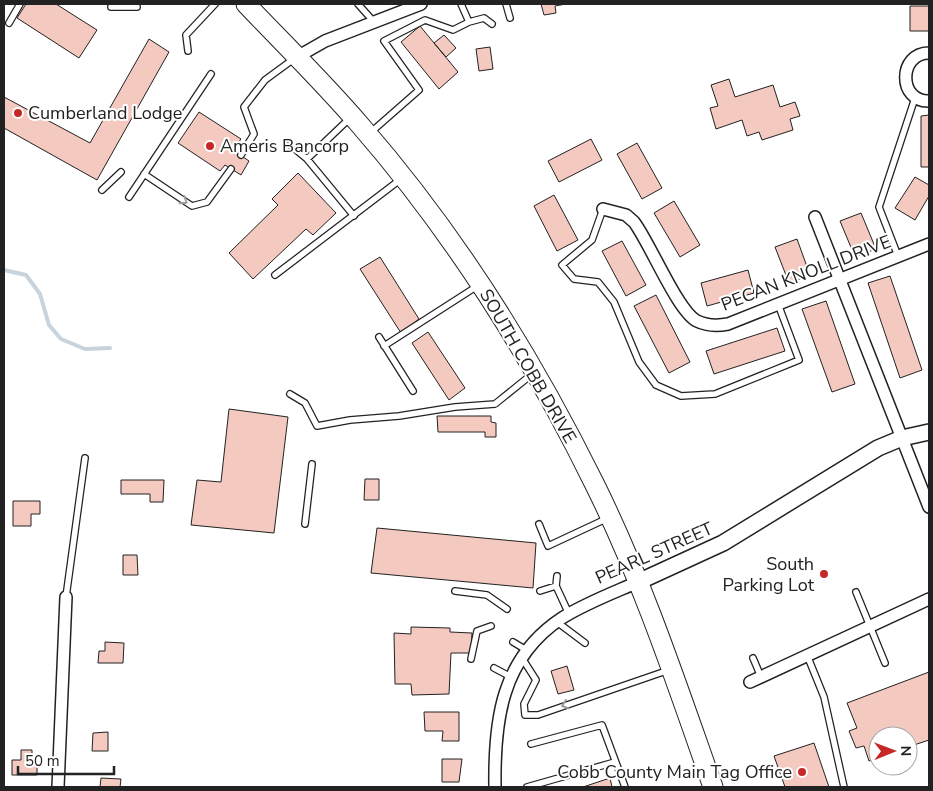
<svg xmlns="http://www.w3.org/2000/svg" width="933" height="791" font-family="'Nunito Sans',sans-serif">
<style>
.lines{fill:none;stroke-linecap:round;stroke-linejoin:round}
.stream{stroke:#c7d3dd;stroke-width:4}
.building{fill:#f3c9c0;stroke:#222}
.service-casing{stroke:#222;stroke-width:8}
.minor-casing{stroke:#222;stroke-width:14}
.tertiary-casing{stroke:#222;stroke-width:18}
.primary-casing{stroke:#222;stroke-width:21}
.service{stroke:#fff;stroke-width:5.5}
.minor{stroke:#fff;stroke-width:11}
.tertiary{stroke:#fff;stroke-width:15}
.primary{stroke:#fff;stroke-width:19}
.oneway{stroke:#9c9c9c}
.poi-dot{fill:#c62828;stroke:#fff;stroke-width:2}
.labels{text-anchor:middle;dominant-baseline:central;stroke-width:4;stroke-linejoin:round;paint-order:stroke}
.poi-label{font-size:18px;fill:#222;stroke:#fff;text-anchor:start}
.street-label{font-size:18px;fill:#222;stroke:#fff}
</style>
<rect width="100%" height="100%" fill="#fff"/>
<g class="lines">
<!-- stream -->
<path class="stream" d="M4 270 26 275 40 294 49 325 61 339 85 349 110 348"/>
</g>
<!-- building -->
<path class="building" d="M26 4H56L97 30 79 58 17 18Z
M541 4H566L555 6 556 13 544 15Z
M910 6H929V31H910Z
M420 26 458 72 439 89 401 42Z
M444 35 456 48 446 57 434 43Z
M149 39 169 52 97 180 4 128V97L90 143Z
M490 47 493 69 479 71 476 49Z
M729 79 735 97 773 85 780 107 795 102 800 116 790 119 793 130 762 140 759 132 747 136 742 120 716 129 710 108 718 106 711 85Z
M199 112 241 139 233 150 249 161 241 175 225 165 220 171 178 143Z
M929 115V167H921V116Z
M591 139 602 160 559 182 548 161Z
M637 143 662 188 642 199 617 154Z
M298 173 336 213 313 235 306 229 253 279 229 253 278 205 272 199Z
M915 177 929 185V196L915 220 895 208Z
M554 195 578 240 557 251 534 206Z
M674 201 700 245 680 257 654 213Z
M861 213 876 249 855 257 840 221Z
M797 239 810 275 789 283 775 247Z
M622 241 646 285 626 296 602 251Z
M380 257 419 319 401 333 360 269Z
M748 270 754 293 707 306 701 283Z
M890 276 922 370 900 378 868 283Z
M656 295 690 362 669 373 634 306Z
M826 301 855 384 832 392 802 309Z
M777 328 785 351 714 374 706 351Z
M428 332 465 388 449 400 412 343Z
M229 409 288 417 274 533 191 525 197 480 221 482Z
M437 416H491V422L496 423V437H485V432H438Z
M365 479H379V500H364Z
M121 480H164L163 502H150V494H121Z
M13 501H40V514H31V526H13Z
M377 528 536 543 533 588 371 573Z
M123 555H137L138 575H123Z
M411 627 450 628V632L472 633 471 653H451L449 694 412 695 411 684H395L394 633 411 634Z
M105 642 124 643 123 663H98L99 651H105Z
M567 666 574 690 558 694 551 671Z
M929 672V740L908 747V736H878V758L869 761 864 746 856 748 849 731 857 728 847 703Z
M424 712H459V741H442L443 731H425Z
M108 732V751H92L93 733Z
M814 743 829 787H785L774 756Z
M21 750H32V757L37 758V775H12V760H21Z
M442 759H462L459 782H442Z
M101 778 121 779 120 787H100Z
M610 778 612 787H583Z"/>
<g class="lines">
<defs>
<path id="service" d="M358 4 374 22
M506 4 510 18
M111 7H137L136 4
M469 22 484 18 492 24
M9 23 20 4
M188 51 186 35 215 4
M350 118 307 159 354 216
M370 133 419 90 384 41 425 20 453 30 469 22 461 4
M290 145 307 159
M241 155 254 134 244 107 265 80 295 58
M144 174 192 206 207 202 231 169
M102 190 121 172
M129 197 211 74
M603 209 592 240 562 265 574 279 598 282 614 302 639 362 656 385 681 396 715 394 799 360 778 304
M898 256 879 207 915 98
M275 275 401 179
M379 337 413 391
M384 346 479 285
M290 394 305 403 317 426 350 420 399 416 455 407 495 404 531 375
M305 524 312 464
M539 524 548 546 608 518
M557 576 556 586 569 614
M455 591 487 595 507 609
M540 591 556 586
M856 592 885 663
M66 597 85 458
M557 622 585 643
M513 642 528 651
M807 655 824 697 844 787
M522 658 536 680 524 704 525 715H538L669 670
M753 658 761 677
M471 659 477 631 491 626
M494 668 511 677
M531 744 602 725 625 787
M527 787 615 762"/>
<path id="minor" d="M929 53C898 53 898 102 929 101
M297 57 325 41 421 4
M603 209 626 215 634 222C650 243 678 312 697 321 707 326 717 326 728 324L929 244
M815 217 929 507
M750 682 929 599
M58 787 66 597
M495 787C494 721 501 658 562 618 586 603 613 593 638 582"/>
<path id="tertiary" d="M638 582 723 543 878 448 902 438 929 432"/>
<path id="primary" d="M246 4C284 44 324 83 360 125 454 233 532 357 595 485 643 582 677 685 713 787"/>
</defs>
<!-- service casing -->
<use href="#service" class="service-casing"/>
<!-- minor casing -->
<use href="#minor" class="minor-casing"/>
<!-- tertiary casing -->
<use href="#tertiary" class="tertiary-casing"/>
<!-- primary casing -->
<use href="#primary" class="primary-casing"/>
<!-- service -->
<use href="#service" class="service"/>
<!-- minor -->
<use href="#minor" class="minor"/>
<!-- tertiary -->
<use href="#tertiary" class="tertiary"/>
<!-- primary -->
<use href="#primary" class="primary"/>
</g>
<!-- one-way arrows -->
<defs><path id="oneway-chevron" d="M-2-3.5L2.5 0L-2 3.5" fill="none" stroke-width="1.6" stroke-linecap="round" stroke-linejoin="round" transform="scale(1.25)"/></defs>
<g class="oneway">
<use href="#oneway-chevron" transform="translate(184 201) rotate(34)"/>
<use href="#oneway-chevron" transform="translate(565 705) rotate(161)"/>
</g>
<!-- markers -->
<g class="poi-dot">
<circle cx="18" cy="113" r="5"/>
<circle cx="210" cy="146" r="5"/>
<circle cx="824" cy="574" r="5"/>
<circle cx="802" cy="772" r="5"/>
</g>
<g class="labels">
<!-- poi labels -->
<g class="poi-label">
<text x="28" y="113">Cumberland Lodge</text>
<text x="220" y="146">Ameris Bancorp</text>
<text x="814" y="564" text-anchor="end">South<tspan x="814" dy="21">Parking Lot</tspan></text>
<text x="792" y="772" text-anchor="end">Cobb County Main Tag Office</text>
</g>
<!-- street labels -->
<g class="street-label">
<text transform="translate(806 273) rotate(-21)">PECAN KNOLL DRIVE</text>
<text transform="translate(528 366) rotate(60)">SOUTH COBB DRIVE</text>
<text transform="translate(654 553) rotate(-24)">PEARL STREET</text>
</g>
</g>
<!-- border -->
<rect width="933" height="791" fill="none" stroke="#222222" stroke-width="10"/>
<!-- north arrow -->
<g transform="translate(893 751) rotate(89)"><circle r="24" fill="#ffffff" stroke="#a7a7a7"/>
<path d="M0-4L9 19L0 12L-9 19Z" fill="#c62828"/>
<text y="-8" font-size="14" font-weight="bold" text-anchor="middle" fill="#222222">N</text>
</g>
<!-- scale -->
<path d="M18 766v8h96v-8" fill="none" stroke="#222222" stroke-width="2.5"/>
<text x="25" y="766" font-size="15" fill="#222222" stroke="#ffffff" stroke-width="4" paint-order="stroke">50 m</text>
</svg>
